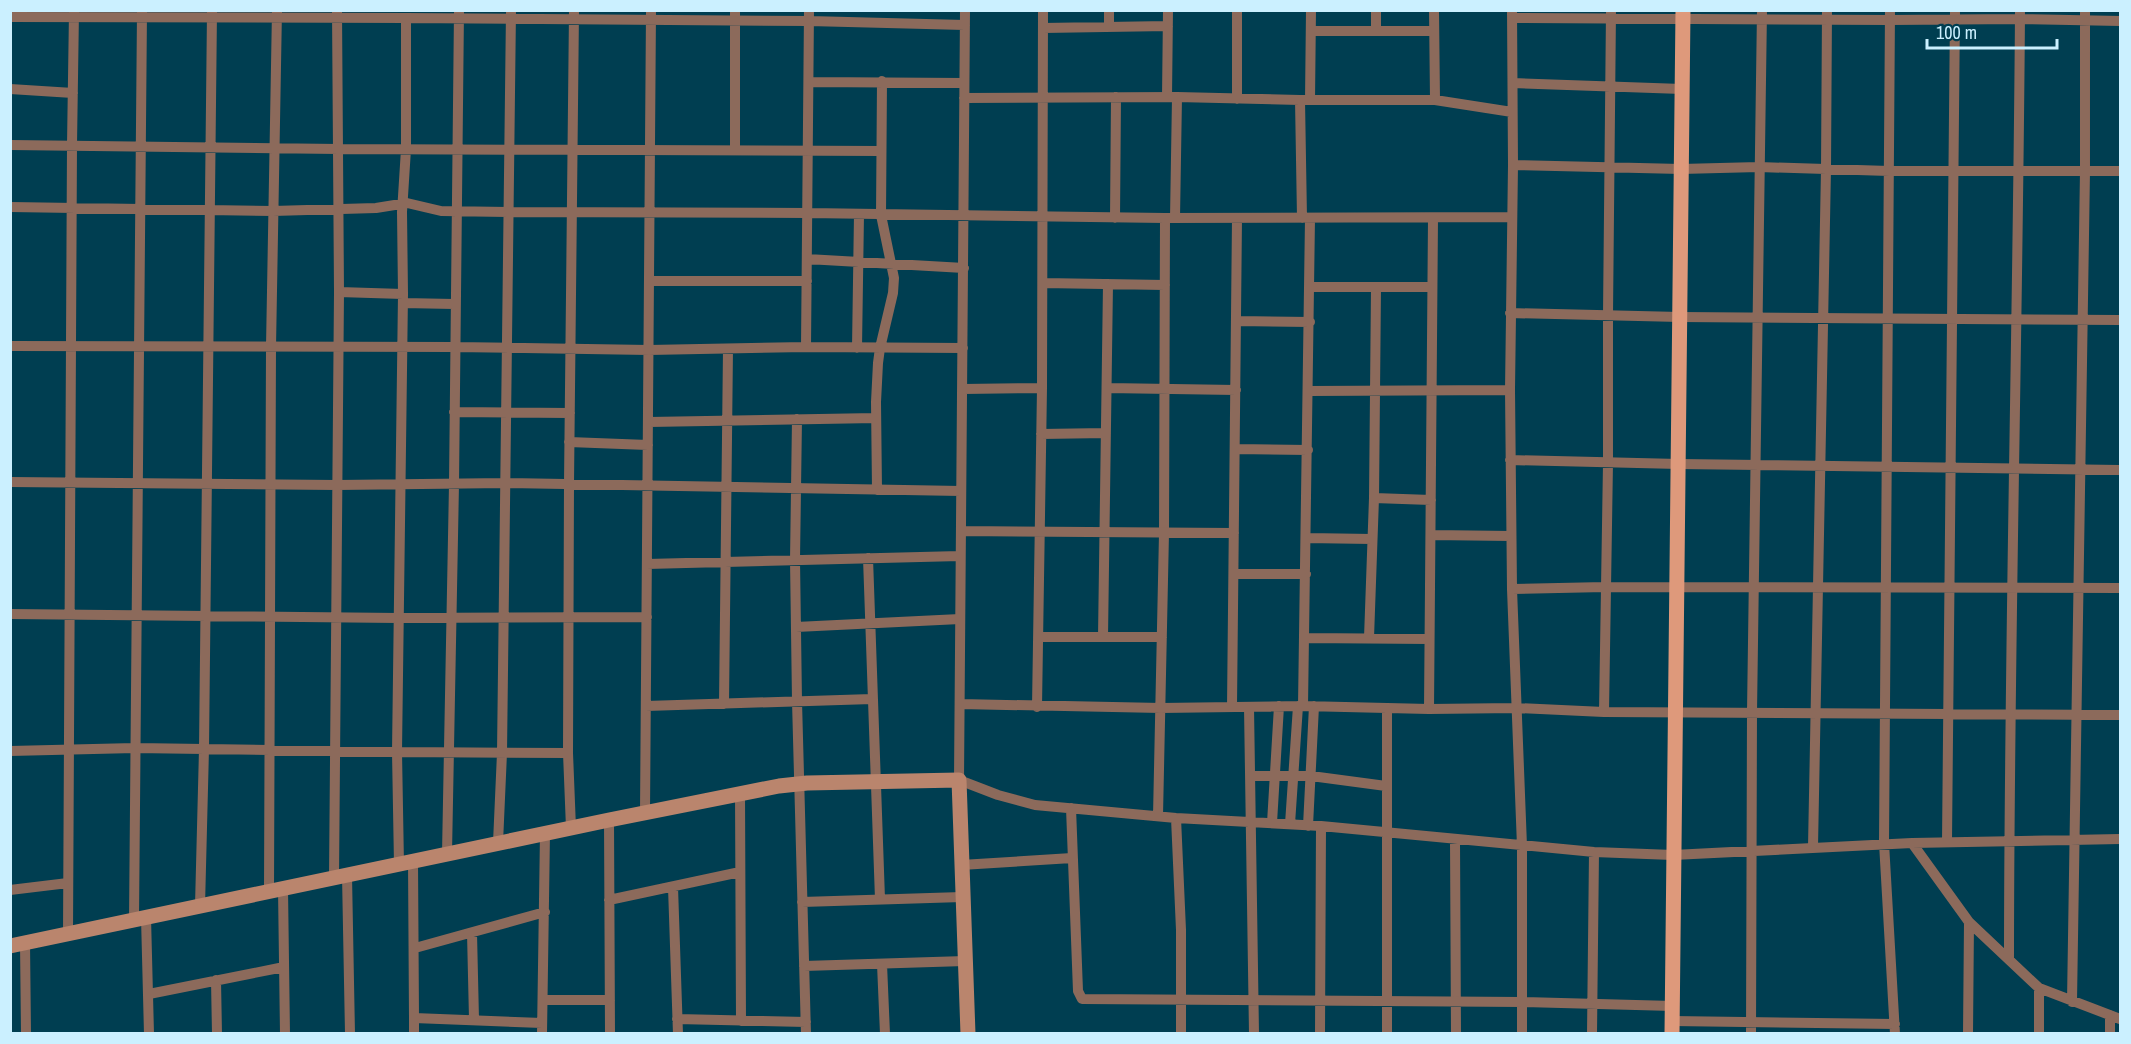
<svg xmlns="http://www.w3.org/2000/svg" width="2131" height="1044" font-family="'Archivo Narrow',sans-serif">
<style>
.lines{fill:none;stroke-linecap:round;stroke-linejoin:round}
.street{stroke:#8c6a5b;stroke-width:10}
.secondary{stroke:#ba856d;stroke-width:15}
.primary{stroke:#de997b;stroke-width:15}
</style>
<rect width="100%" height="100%" fill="#003e51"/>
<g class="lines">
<!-- street -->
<path class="street" d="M735 10V150
M965 10 959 780 998 795 1035 805 1176 818 1321 826 1594 852 1673 855 1912 843 1969 922 2039 988 2120 1019
M1434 10 1435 100
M1512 10 1513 165 1510 390 1512 589 1522 846V1034
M1890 10 1884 843 1895 1034
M10 17 406 18 809 21 965 25
M1512 18 1890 20 2020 19 2120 21
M1109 27V10
M1043 28 1168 26
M1311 31H1434
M1376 31V10
M809 82 964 83
M1513 83 1682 89
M10 89 73 93
M1167 97 1168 10
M964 98 1177 97 1300 100H1435L1512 112
M1237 99V10
M1300 100 1302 218
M1310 100 1311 10
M10 145 339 149 881 151
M1513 165 1681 169 1759 167 1889 171H2120
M10 207 273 211 376 208 407 203 441 211 508 212 808 213 1165 218 1512 217
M1115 218 1116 97
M1175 218 1177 97
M807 259 964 268
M649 281H807
M1043 283 1165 285
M1310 287H1432
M339 292 403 294
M403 303 454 304
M1510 313 1680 317 2120 320
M1237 321 1310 322
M10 346 454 347 649 350 806 347 963 348
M806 347 809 10
M857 348 859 214
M1107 388 1236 390
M963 389 1042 388
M1309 391 1510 390
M454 412 570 413
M797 419 795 560 797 701 806 1034
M649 422 876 418
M1041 434 1106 433
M569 442 648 445
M1235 449 1308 450
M1510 460 1679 464 2120 470
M10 482 337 485 506 483 961 491
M877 490 876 402 878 363 880 348 893 293 894 278 881 215 882 81
M1374 498 1431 500
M961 531 1234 533
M1431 535 1511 536
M1306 538 1372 539
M868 558 880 899
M647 564 960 556
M1234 574H1306
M1512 589 1605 587 2120 588
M10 614 398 618 647 617
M796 627 960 619
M1038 637H1162
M1103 637 1108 284
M1305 638 1429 639
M1369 638 1374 498 1376 287
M724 704 728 349
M960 704 1161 708 1303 706 1429 709 1516 708 1604 712 2120 715
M646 706 872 699
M1303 706 1310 218
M1037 707 1042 388 1043 10
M1232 707 1237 218
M1249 707 1254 1034
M1387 708V1034
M1429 709 1433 218
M1604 712 1608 463V315L1611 10
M10 751 135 748 397 752 568 753
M1250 776H1311L1386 786
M740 793 741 1021
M1071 808 1078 991 1082 999 1522 1002 1673 1006
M645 812 651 10
M1158 816 1164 533 1165 218
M1176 818 1181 930V1034
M609 820 610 1034
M1272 823 1279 706
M1290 824 1298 706
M1308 826 1314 706
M571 828 568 753 569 484 574 10
M1455 840 1456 1034
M1947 842 1955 10
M498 843 502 753 511 10
M1912 843 2120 839
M1813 847 1826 169 1827 10
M447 854 454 484 459 10
M413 861 414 1018 542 1023
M399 864 397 752 403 294 402 212 406 149V18
M961 865 1072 858
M347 875 350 1034
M334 878 339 292 337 10
M673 887 678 1034
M283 889 285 1034
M10 890 68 883
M269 892 271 347 277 10
M609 900 740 872
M802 902 962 897
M200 906 204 749 212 11
M146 917 149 1034
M134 920 142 11
M472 933 474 1019
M68 934 72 145 74 11
M25 943 26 1034
M415 948 545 912
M2009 960C2009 644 2018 327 2020 10
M882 964 885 1034
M804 966 965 961
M216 980 217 1034
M149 994 284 967
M543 1000H610
M2072 1002 2085 171V10
M2110 1015V1034
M677 1019 806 1022
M1672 1021 1895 1024
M414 1034V1018
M542 1034 545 833
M1320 1034 1321 826
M1592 1034 1594 852
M1751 1034 1752 712 1762 10
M1968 1034 1969 922
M2039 1034V988"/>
<!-- secondary -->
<path class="secondary" d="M10 946 609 820 779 786 807 783 959 780 968 1034"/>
<!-- primary -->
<path class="primary" d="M1672 1034 1683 10"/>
</g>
<!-- border -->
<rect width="2131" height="1044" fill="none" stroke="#cbf0ff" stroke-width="24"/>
<!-- scale -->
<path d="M1927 39v9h130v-9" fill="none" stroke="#cbf0ff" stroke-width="3"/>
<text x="1936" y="39" font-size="18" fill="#cbf0ff" stroke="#003e51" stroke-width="4.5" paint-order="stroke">100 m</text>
</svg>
